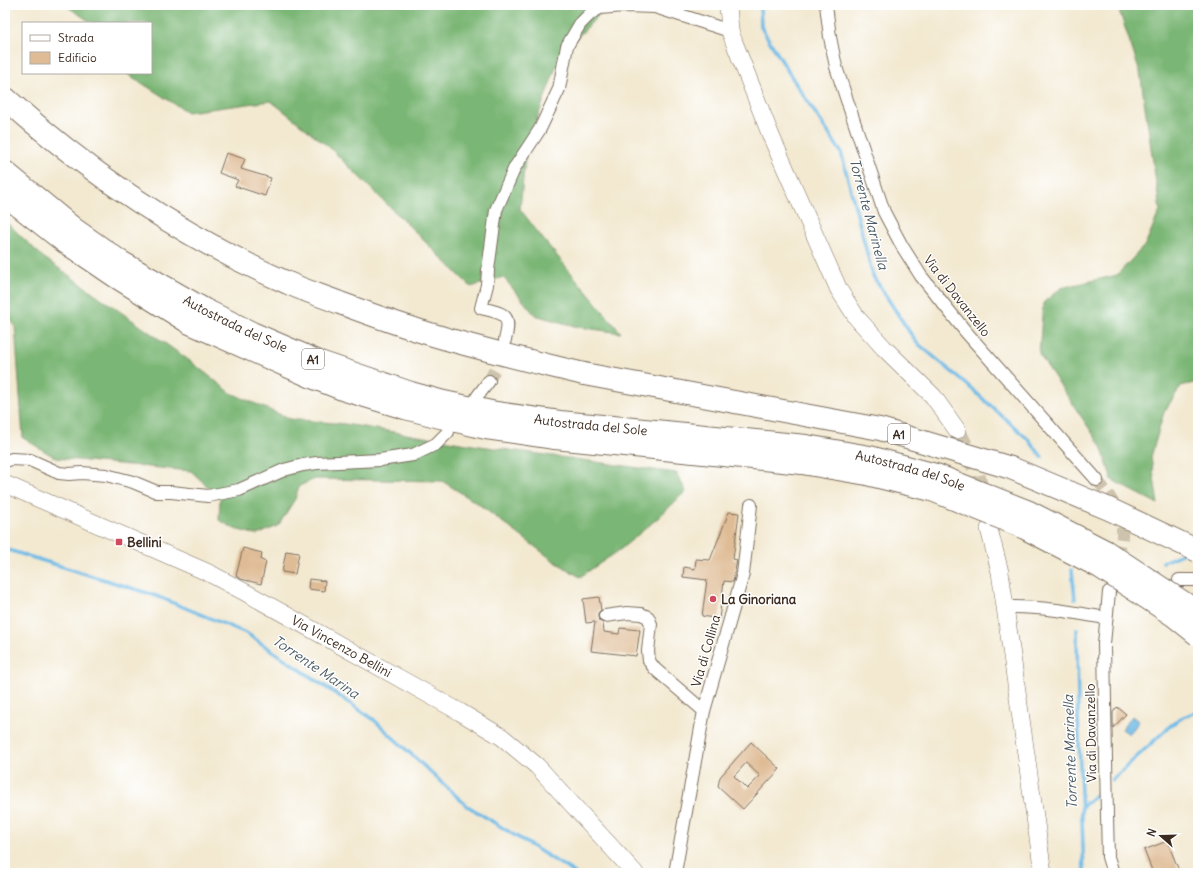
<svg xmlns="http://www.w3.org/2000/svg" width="1203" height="878" font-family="Delius,sans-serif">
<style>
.forest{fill:#7ab674;stroke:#5a7049}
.water{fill:#6cbae6;stroke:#547282}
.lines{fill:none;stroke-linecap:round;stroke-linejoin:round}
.stream{stroke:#6cbae6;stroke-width:3.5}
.building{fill:#dfbc95;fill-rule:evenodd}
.street-tunnel{stroke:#cec3ad;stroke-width:12;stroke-dasharray:12 6;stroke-linecap:butt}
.secondary-tunnel{stroke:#cec3ad;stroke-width:17;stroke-dasharray:17 8;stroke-linecap:butt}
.street-casing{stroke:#7b6d5d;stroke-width:14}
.secondary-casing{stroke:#7b6d5d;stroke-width:18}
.highway-casing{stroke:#7b6d5d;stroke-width:24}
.street{stroke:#fff;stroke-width:12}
.secondary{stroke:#fff;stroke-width:17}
.highway{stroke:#fff;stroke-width:22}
.highway-bridge-casing{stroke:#7b6d5d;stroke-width:24;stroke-linecap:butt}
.highway-bridge{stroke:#fff;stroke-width:22}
.poi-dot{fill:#d1495b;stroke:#fff;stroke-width:1.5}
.labels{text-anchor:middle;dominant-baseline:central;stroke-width:3;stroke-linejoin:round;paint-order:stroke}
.shield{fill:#fff;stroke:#766a62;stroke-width:1}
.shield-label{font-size:12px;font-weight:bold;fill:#3b2a1e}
.street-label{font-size:13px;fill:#3b2a1e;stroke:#fff}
.poi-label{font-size:13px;font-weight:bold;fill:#3b2a1e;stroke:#fff;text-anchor:start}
.water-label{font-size:14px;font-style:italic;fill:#4c5c64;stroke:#fff}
</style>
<rect width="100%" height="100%" fill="#fff"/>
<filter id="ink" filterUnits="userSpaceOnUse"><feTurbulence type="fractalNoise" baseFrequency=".025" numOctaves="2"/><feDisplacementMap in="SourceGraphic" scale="8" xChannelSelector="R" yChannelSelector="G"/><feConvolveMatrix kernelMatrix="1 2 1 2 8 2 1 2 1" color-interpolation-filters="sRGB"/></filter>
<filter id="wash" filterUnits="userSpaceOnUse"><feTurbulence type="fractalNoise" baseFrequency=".012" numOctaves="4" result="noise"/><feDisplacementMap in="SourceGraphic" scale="16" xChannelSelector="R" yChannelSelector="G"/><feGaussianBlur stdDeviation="0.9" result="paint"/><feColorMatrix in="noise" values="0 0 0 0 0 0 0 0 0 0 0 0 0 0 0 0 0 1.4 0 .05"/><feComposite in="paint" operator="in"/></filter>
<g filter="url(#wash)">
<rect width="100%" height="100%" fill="#f3e9d1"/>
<!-- forest -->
<path class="forest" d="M65 5H608L560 56 526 149 520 209 543 239 621 333 578 327 535 315 503 277 471 287 329 147 271 101 187 112 126 73H151V23H92Z
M1119 5H1198V382L1181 386 1164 412 1151 457 1158 504 1112 480 1101 446 1039 354 1043 303 1061 288 1117 275 1145 245 1160 210 1140 72 1119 10Z
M5 221 43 257 190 361 231 393 290 419 345 424 473 445 676 473 686 491 659 517 621 549 580 577 554 561 477 503 442 481 315 479 299 486 295 499 278 526 257 535 235 529 219 520 220 498 191 471 56 458 23 438 15 326 5 311Z"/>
<!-- water -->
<path class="water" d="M1132 716 1139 722 1129 734 1122 729Z"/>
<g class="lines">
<!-- stream -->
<path class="stream" d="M760 5 761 27 794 81 841 152 873 276 916 342 964 382 1029 440 1042 457
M5 549 154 595 246 633 373 719 466 805 575 873
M1163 562 1184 553
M1072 570 1075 599
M1077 629 1078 715 1084 873
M1112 780 1170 726 1183 717 1198 711
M1082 807 1099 792"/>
</g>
<g id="blocks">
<!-- building -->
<path class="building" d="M226 153 245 159 241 169 271 178 265 196 235 186 238 180 219 173Z
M729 512 739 513 733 559 737 560 733 582 724 581 719 619 702 616 707 580 683 577 684 567 695 569 696 559 710 560Z
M243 548 262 553 261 560 266 562 261 584 241 579 236 576Z
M286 551 299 553 295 574 282 572Z
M309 579 325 581 324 591 308 589Z
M599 597 601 610 598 613V617L599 621 603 623 604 632 619 634 620 628 640 630 636 656 591 651 595 622 586 623 583 599Z
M1117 707 1126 714 1113 728V712Z
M751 742 780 769 743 809 718 786 720 777ZM746 763 760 776 747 789 734 776Z
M1167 841 1180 873H1153L1144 850Z"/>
</g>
</g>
<g filter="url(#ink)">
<use href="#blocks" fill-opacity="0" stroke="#7b6d5d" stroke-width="1"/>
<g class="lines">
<!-- street-tunnel -->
<path class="street-tunnel" d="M489 381 496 367 503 349
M1097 480C1108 493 1121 511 1122 529 1123 540 1119 552 1116 563"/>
<!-- secondary-tunnel -->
<path class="secondary-tunnel" d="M957 430 975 467 983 502"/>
<defs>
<path id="street" d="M826 5 830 37 836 67 884 212 902 246 921 276 966 332 1097 480
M505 340C512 313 504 314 481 308L487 285 488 270 496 210 515 167 540 129 559 89 567 46 580 24 591 13 600 8 624 6 655 7 730 31
M477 397 489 381
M5 461 12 459 30 460 59 473 69 474 82 473 106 475 133 482 157 492H171L208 496 239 490 284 470 303 465 317 463 380 460 413 455 436 444 448 432
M1179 580H1198
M1109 592 1104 644 1107 816 1108 857 1113 873
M1005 607C1039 606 1072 612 1106 618
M605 616 627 613 641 614 648 617 651 624 648 651 649 661 655 669 704 711
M675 873 704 711 743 574 751 505"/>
<g id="secondary">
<path d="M728 5 730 31 734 42 771 136 839 290 857 318 884 348 933 396 957 430"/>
<path id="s1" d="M5 484 209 573 252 596 460 712 502 737 537 766 635 873"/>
<path d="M989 529 1000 572 1043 873"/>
</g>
<g id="highway">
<path d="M5 98C89 173 184 238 288 283 305 291 323 296 340 303 364 312 389 321 414 329 469 347 527 360 584 374"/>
<path id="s2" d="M5 172 74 229 121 262 205 310 252 333 317 361 411 393 444 402 496 413 560 422 665 432"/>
<path d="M5 195 65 242 115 276 190 323 312 377 345 390 405 408 440 417 486 428 555 438 664 449"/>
</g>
</defs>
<!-- street casing -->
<use href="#street" class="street-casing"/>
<!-- secondary casing -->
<use href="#secondary" class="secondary-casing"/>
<!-- highway casing -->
<use href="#highway" class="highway-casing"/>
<!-- street -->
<use href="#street" class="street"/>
<!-- secondary -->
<use href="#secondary" class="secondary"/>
<!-- highway -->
<use href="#highway" class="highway"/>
<defs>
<g id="highway-bridge">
<path d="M584 374 880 429 1011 468 1109 509 1198 551"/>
<path id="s3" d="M665 432 806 446 870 457 936 475 1029 512 1105 551 1187 605 1198 615"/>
<path d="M664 449 802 463 867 474 932 490 1023 527 1100 567 1173 615 1198 635"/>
</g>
</defs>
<!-- highway-bridge casing -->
<use href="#highway-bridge" class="highway-bridge-casing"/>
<!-- highway-bridge -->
<use href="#highway-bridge" class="highway-bridge"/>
</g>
</g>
<!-- markers -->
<g class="poi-dot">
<rect x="115" y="538" width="8" height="8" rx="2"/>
<circle cx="713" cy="599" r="4"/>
</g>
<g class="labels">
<!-- shield labels -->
<g class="shield">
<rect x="302" y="349" width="22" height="20" rx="3"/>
<rect x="888" y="424" width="22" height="20" rx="3"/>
</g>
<g class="shield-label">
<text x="313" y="359">A1</text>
<text x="899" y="434">A1</text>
</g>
<!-- street labels -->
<g class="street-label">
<text transform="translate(957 296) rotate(52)">Via di Davanzello</text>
<text stroke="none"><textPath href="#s2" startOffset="277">Autostrada del Sole</textPath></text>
<text stroke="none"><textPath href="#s2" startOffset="649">Autostrada del Sole</textPath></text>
<text stroke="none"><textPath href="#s3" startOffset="249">Autostrada del Sole</textPath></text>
<text stroke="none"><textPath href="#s1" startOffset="374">Via Vincenzo Bellini</textPath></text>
<text transform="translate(706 651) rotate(-74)">Via di Collina</text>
<text transform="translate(1091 733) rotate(-91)">Via di Davanzello</text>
</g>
<!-- poi labels -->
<g class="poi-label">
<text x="127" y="542">Bellini</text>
<text x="721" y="599">La Ginoriana</text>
</g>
<!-- water labels -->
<g class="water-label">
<text transform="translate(869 214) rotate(75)">Torrente Marinella</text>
<text transform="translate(316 667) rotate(34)">Torrente Marina</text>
<text transform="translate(1070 752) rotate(-92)">Torrente Marinella</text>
</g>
</g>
<!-- margin -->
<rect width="1203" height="878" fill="none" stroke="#fff" stroke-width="20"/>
<!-- legend -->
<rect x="22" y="22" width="130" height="52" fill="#ffffff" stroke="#b1aaa5"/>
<rect x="30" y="35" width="20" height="6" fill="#ffffff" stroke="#b1aaa5"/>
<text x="58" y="42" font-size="12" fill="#3b2a1e">Strada</text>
<rect x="30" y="52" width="20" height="12" fill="#dfbc95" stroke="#b1aaa5"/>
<text x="58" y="62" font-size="12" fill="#3b2a1e">Edificio</text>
<!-- north arrow -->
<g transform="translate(1161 836) rotate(290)" stroke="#ffffff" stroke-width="3" paint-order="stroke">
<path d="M0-3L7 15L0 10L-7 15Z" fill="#3b2a1e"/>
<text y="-6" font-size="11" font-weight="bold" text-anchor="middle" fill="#3b2a1e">N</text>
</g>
</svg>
